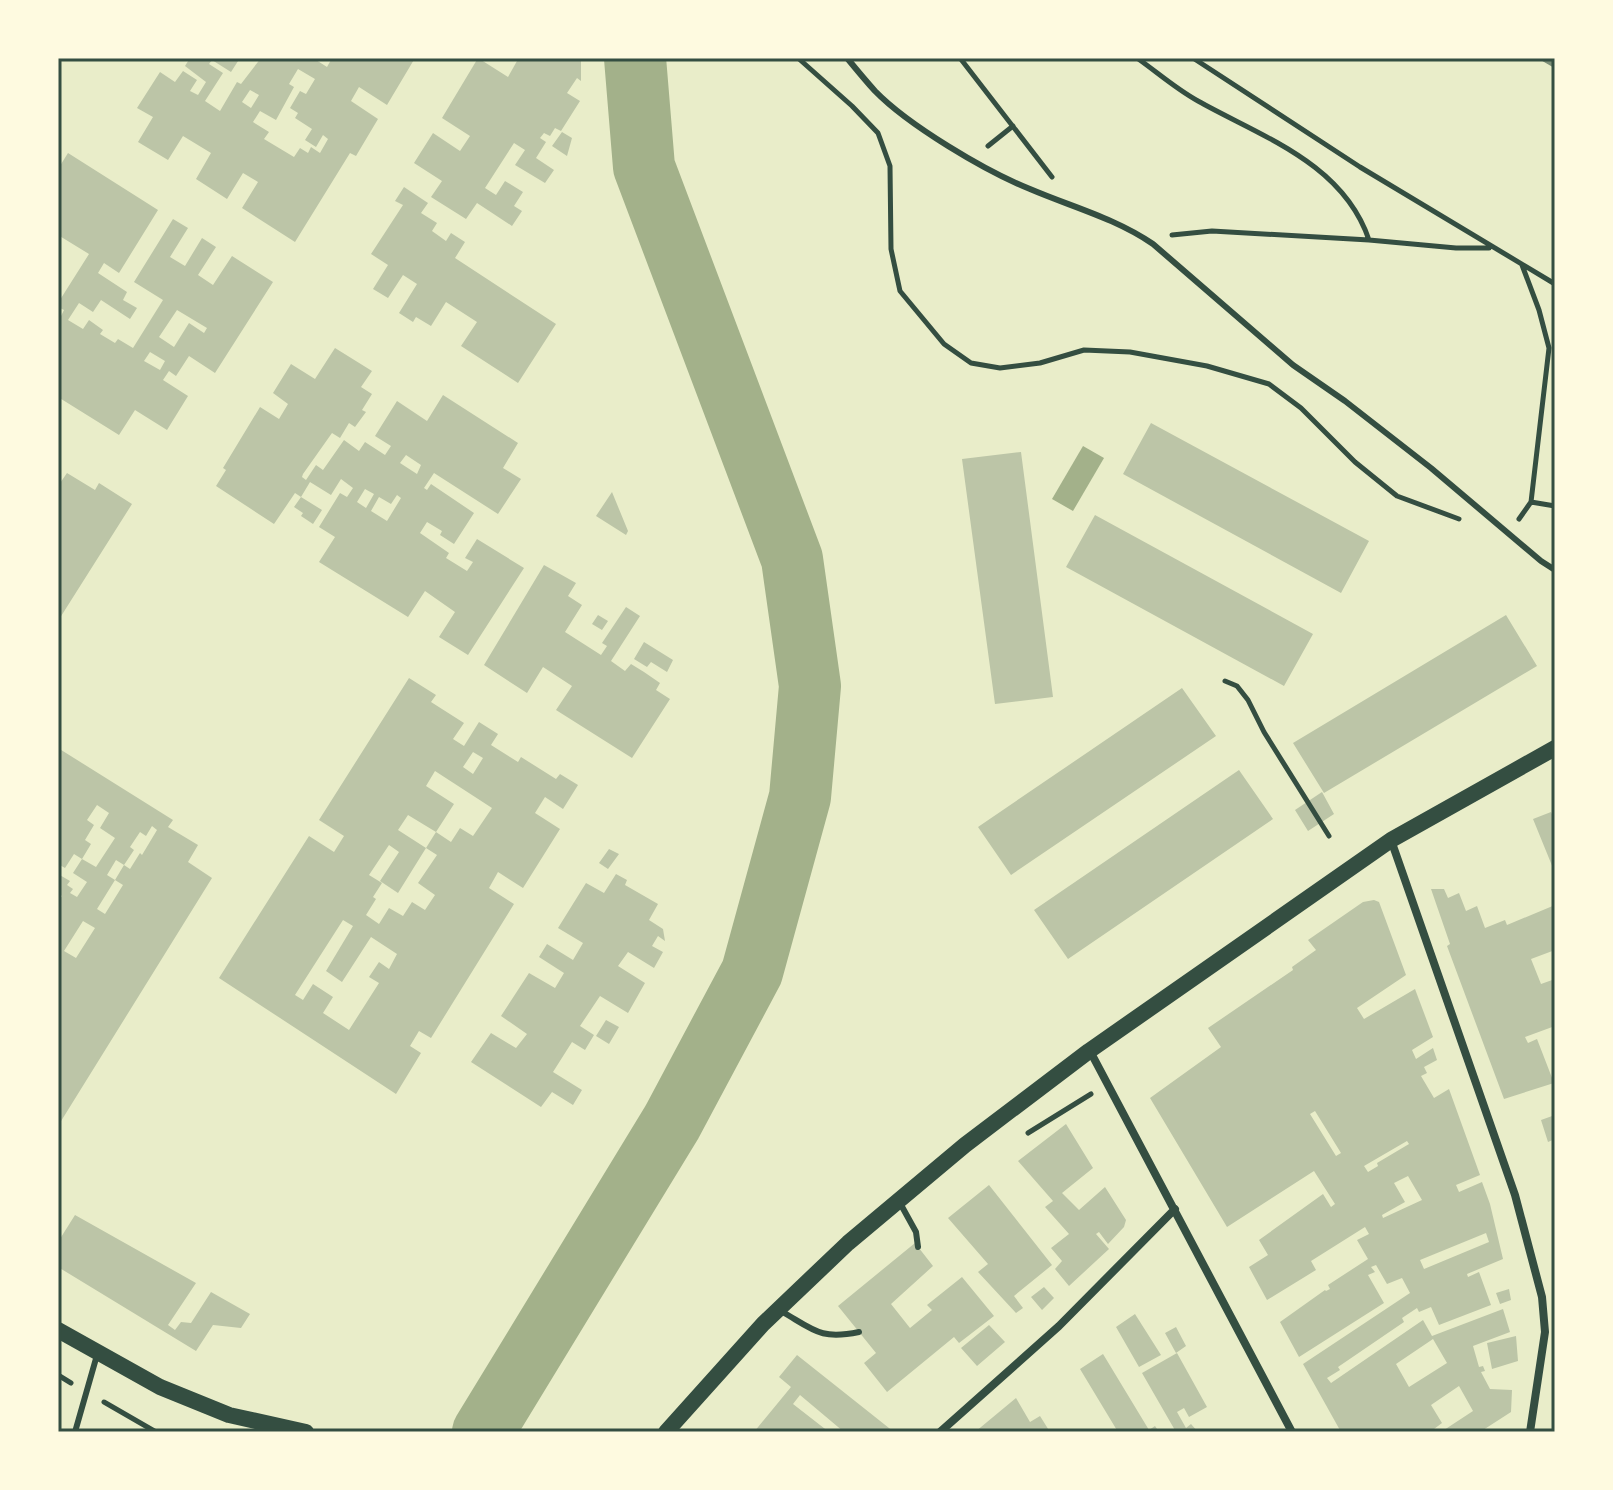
<svg xmlns="http://www.w3.org/2000/svg" width="1613" height="1490" font-family="'Exo 2',sans-serif">
<style>
.water{fill:#a3b18a}
.lines{fill:none;stroke-linecap:round;stroke-linejoin:round}
.river{stroke:#a3b18a;stroke-width:62}
.building{fill:#bcc5a7;fill-rule:evenodd}
.path{stroke:#344e41;stroke-width:5}
.service{stroke:#344e41;stroke-width:6}
.minor{stroke:#344e41;stroke-width:8}
.secondary{stroke:#344e41;stroke-width:16}
.rail{stroke:#7c8e77;stroke-width:6}
.neatline{fill:none;stroke:#344e41;stroke-width:3}
</style>
<rect width="100%" height="100%" fill="#e9edc9"/>
<!-- water -->
<path class="water" d="M1083 446 1104 458 1073 511 1052 499Z"/>
<g class="lines">
<!-- river -->
<path class="river" d="M483 1432 672 1122 752 972 800 797 810 686 792 559 644 167 635 58"/>
</g>
<!-- building -->
<path class="building" d="M190 58H240L231 72 212 60 209 64 223 73 205 101 220 111 237 82 241 84 261 58H313L327 67 332 58H415L387 105 359 87 351 101 378 119 356 156 350 153 295 242 242 208 258 182 243 173 227 199 196 179 211 153 183 136 168 160 138 142 153 117 137 108 160 72 175 82 183 71 197 80 190 91 198 95 206 82 185 66ZM298 69 315 79 306 94 300 91 290 108 298 113 295 118 312 129 305 140 316 147 323 135 328 139 320 153 311 147 308 153 300 148 294 157 264 139 269 132 253 122 260 111 276 120 294 87 289 84ZM250 90 259 95 251 108 242 102Z
M478 58 508 77 517 61 513 58H581V81L577 78 567 93 580 101 561 131 555 128 550 136 544 133 540 138 546 142 536 158 554 170 545 183 515 165 525 150 514 143 485 188 496 195 505 181 523 192 514 206 522 211 512 226 477 203 466 219 431 197 442 181 414 163 433 133 460 151 470 136 442 118Z
M562 132 572 138 567 156 552 146Z
M68 153 158 210 119 273 104 263 98 273 127 292 123 300 137 308 130 319 101 300 93 312 79 303 68 320 83 329 89 320 103 330 100 334 115 343 118 339 133 348 163 300 134 282 173 219 188 228 170 257 185 266 202 238 216 247 198 275 213 285 232 256 273 282 215 373 189 356 176 376 169 371 163 380 188 396 167 430 135 410 119 435 58 397V314L61 316 64 310 58 307V303L89 254 58 235V169ZM177 310 207 328 204 333 189 323 174 347 159 337ZM150 352 165 361 160 370 144 361Z
M404 187 428 203 421 213 437 223 432 231 446 241 451 233 465 242 455 258 556 324 518 383 461 346 477 322 446 302 431 326 416 317 413 322 399 313 417 284 403 275 388 298 373 289 388 265 371 254 403 205 395 201Z
M335 348 372 371 361 387 372 394 362 410 366 412 355 427 349 423 340 438 332 433 303 474 302 477 306 480 316 465 323 470 344 440 359 451 365 442 385 455 391 446 375 436 397 401 427 421 443 395 518 443 503 468 521 479 498 514 434 473 424 488 427 490 431 484 474 513 454 544 440 535 442 531 427 522 420 533 449 553 446 558 467 571 473 562 465 558 477 539 524 568 468 655 439 637 455 612 425 591 408 617 319 562 335 537 319 527 340 493 347 497 353 488 341 479 331 495 310 482 301 497 295 493 274 524 216 486 226 470 223 468 260 407 279 419 288 404 273 393 291 364 315 379ZM406 455 421 465 417 474 400 463ZM365 489 374 494 366 508 357 502ZM397 495 401 498 387 521 371 511 379 497 391 504Z
M1151 423 1369 541 1341 593 1123 474Z
M1021 452 1053 697 995 704 962 459Z
M67 473 95 490 99 483 132 504 58 621V486Z
M612 492 628 531 626 535 596 516Z
M301 497 322 510 313 524 301 516 303 513 294 507Z
M1095 515 1313 634 1284 686 1066 567Z
M544 565 576 583 568 596 582 605 565 632 601 655 607 646 602 643 626 607 640 616 611 661 625 671 631 664 644 672 660 683 656 690 670 699 632 758 556 710 572 686 543 667 527 693 484 665Z
M598 615 608 621 602 630 592 624Z
M1506 615 1537 666 1324 793 1293 743Z
M644 642 673 660 667 672 651 662 647 667 634 659Z
M409 678 436 695 431 702 464 723 453 739 464 746 479 722 498 734 491 745 518 762 521 757 556 779 560 774 578 785 563 809 545 797 535 813 560 829 523 888 498 872 489 888 514 904 431 1038 419 1031 410 1046 421 1053 396 1094 219 978 309 836 334 852 344 836 319 820ZM473 752 483 758 473 774 463 767ZM435 771 492 808 473 836 460 828 451 842 436 832 454 804 426 786ZM408 815 436 832 426 848 398 830ZM389 845 399 852 380 881 398 893 426 848 437 855 418 883 435 895 425 910 412 902 403 916 389 908 379 924 366 915 376 899 373 897 382 883 369 875ZM343 920 353 926 326 971 342 982 371 937 397 954 389 969 379 962 369 977 379 983 349 1030 323 1013 333 997 313 984 303 1000 295 995Z
M1182 688 1216 736 1011 875 978 827Z
M58 748 173 820 168 827 198 845 188 862 212 878 58 1126V901L62 896 58 893V874L70 881 67 885 73 889 70 893 77 897 87 882 73 873 82 859 96 867 115 838 100 828 109 813 97 805 87 820 94 825 85 840 91 844 82 859 74 854 65 868 58 864ZM152 826 157 830 142 855 140 853 130 869 124 865 115 880 123 885 105 914 97 909 115 880 107 875 116 860 124 865 134 850 130 847 140 832 146 836ZM83 921 95 928 76 958 64 951Z
M1239 770 1273 819 1068 959 1034 910Z
M1322 792 1334 814 1308 831 1295 810Z
M1551 812 1555 821V873L1533 819Z
M609 849 619 854 608 869 599 863Z
M616 874 627 880 625 885 658 904 649 920 663 929 665 941 658 936 652 946 663 952 654 968 628 952 618 966 645 983 628 1013 600 996 580 1026 594 1035 585 1050 572 1042 553 1072 582 1090 573 1105 552 1092 541 1107 471 1062 491 1033 516 1048 527 1034 501 1016 529 973 555 988 564 973 539 957 547 944 573 960 583 943 558 928 586 883 604 893Z
M1431 889H1444L1448 898 1459 893 1466 911 1477 906 1485 928 1505 920 1507 925 1555 905V950L1531 959 1541 984 1555 979V1026L1525 1037 1528 1043 1537 1039 1554 1083 1504 1099 1447 946 1450 944Z
M1374 900 1379 902 1406 975 1357 1008 1364 1019 1415 989 1433 1037 1412 1050 1416 1059 1433 1048 1437 1060 1424 1067 1427 1073 1421 1076 1434 1098 1449 1089 1480 1175 1456 1185 1459 1192 1482 1182 1490 1204 1503 1259 1467 1274 1468 1277 1479 1272 1491 1305 1439 1325 1431 1307 1419 1312 1417 1308 1402 1318 1404 1322 1338 1367 1340 1370 1327 1378 1331 1383 1423 1320 1432 1336 1503 1309 1510 1332 1473 1346 1479 1367 1483 1366 1485 1371 1481 1372 1490 1389 1512 1390 1511 1412 1480 1432H1441L1473 1411 1459 1386 1431 1405 1442 1423 1430 1432H1341L1303 1364 1410 1293 1402 1278 1387 1284 1376 1265 1371 1267 1375 1272 1368 1275 1384 1303 1299 1357 1280 1322 1325 1290 1326 1291 1330 1289 1328 1285 1368 1259 1357 1240 1369 1234 1365 1227 1311 1261 1316 1270 1267 1300 1249 1267 1268 1255 1259 1240 1323 1194 1331 1207 1335 1204 1314 1171 1227 1227 1150 1098 1221 1047 1208 1028 1293 970 1292 967 1316 950 1308 940 1363 902ZM1315 1111 1341 1153 1336 1156 1310 1114ZM1407 1141 1409 1144 1377 1163 1378 1166 1368 1172 1364 1166ZM1408 1176 1422 1200 1383 1218 1382 1215 1405 1202 1394 1183ZM1486 1233 1489 1242 1424 1269 1420 1260ZM1433 1339 1447 1363 1409 1387 1396 1364Z
M606 1020 619 1027 609 1044 596 1036Z
M1555 1115V1139L1548 1142 1541 1120Z
M1066 1124 1093 1168 1062 1193 1079 1210 1105 1187 1126 1220 1124 1227 1108 1244 1099 1232 1096 1234 1109 1249 1069 1286 1055 1269 1062 1261 1051 1248 1069 1234 1045 1207 1053 1201 1018 1161Z
M989 1185 1052 1265 1014 1296 1023 1308 1016 1313 978 1272 988 1264 948 1218Z
M75 1215 196 1283 168 1325 175 1330 181 1322 191 1323 211 1292 250 1314 241 1328 213 1325 196 1351 58 1267V1242Z
M915 1243 933 1266 891 1304 910 1328 932 1310 927 1305 962 1277 994 1316 959 1343 954 1337 887 1392 864 1363 876 1353 838 1306Z
M1044 1287 1054 1298 1042 1310 1031 1297Z
M1509 1289 1511 1300 1500 1304 1496 1293Z
M1135 1314 1161 1355 1139 1367 1116 1327Z
M989 1325 1005 1342 977 1366 961 1348Z
M1176 1327 1186 1346 1176 1353 1165 1333Z
M1516 1336 1518 1361 1492 1369 1487 1343Z
M1177 1353 1207 1407 1189 1417 1184 1408 1177 1412 1186 1428 1191 1424 1198 1432H1176L1142 1373Z
M1103 1354 1149 1430 1155 1426 1159 1432H1118L1080 1369Z
M797 1355 894 1432H844L800 1395 793 1404 829 1432H754L791 1387 779 1377Z
M1016 1398 1030 1422 1040 1416 1050 1432H975Z"/>
<g class="lines">
<!-- path -->
<path class="path" d="M798 58 852 106 878 133 890 166 891 249 900 291 944 344 971 363 1000 368 1040 363 1084 350 1130 352 1207 366 1269 384 1301 408 1355 462 1397 496 1459 519
M960 58 1052 177
M1137 58C1157 72 1176 89 1198 101 1262 137 1343 163 1369 240
M1193 58 1360 167 1555 284
M988 146 1013 126
M1172 235 1212 231 1369 240 1456 248H1489
M1531 502 1555 506
M1519 519 1531 502 1549 348 1539 310 1522 265
M1225 681 1237 686 1248 700 1264 732 1329 836
M1028 1133 1091 1094
M58 1375 71 1383
M104 1402 156 1432"/>
<!-- service -->
<path class="service" d="M847 58C856 69 865 80 875 91 908 125 985 171 1030 189 1072 207 1115 218 1153 244L1293 365 1345 401 1431 468 1541 561 1555 570
M900 1203 916 1232 918 1247
M781 1311C814 1330 820 1340 859 1332
M75 1432 97 1355"/>
<!-- minor -->
<path class="minor" d="M1391 840 1515 1195 1542 1297 1545 1332 1530 1432
M1090 1051 1292 1432
M940 1432 1059 1326 1175 1209"/>
<!-- secondary -->
<path class="secondary" d="M58 1330 160 1387 229 1415 306 1432
M666 1432 763 1324 848 1243 965 1145 1089 1051 1391 840 1555 748"/>
<!-- rail -->
<path class="rail" d="M1543 58 1555 65"/>
</g>
<!-- border -->
<rect width="1613" height="1490" fill="none" stroke="#fefae0" stroke-width="120"/>
<rect x="60" y="60" width="1493" height="1370" class="neatline"/>
</svg>
